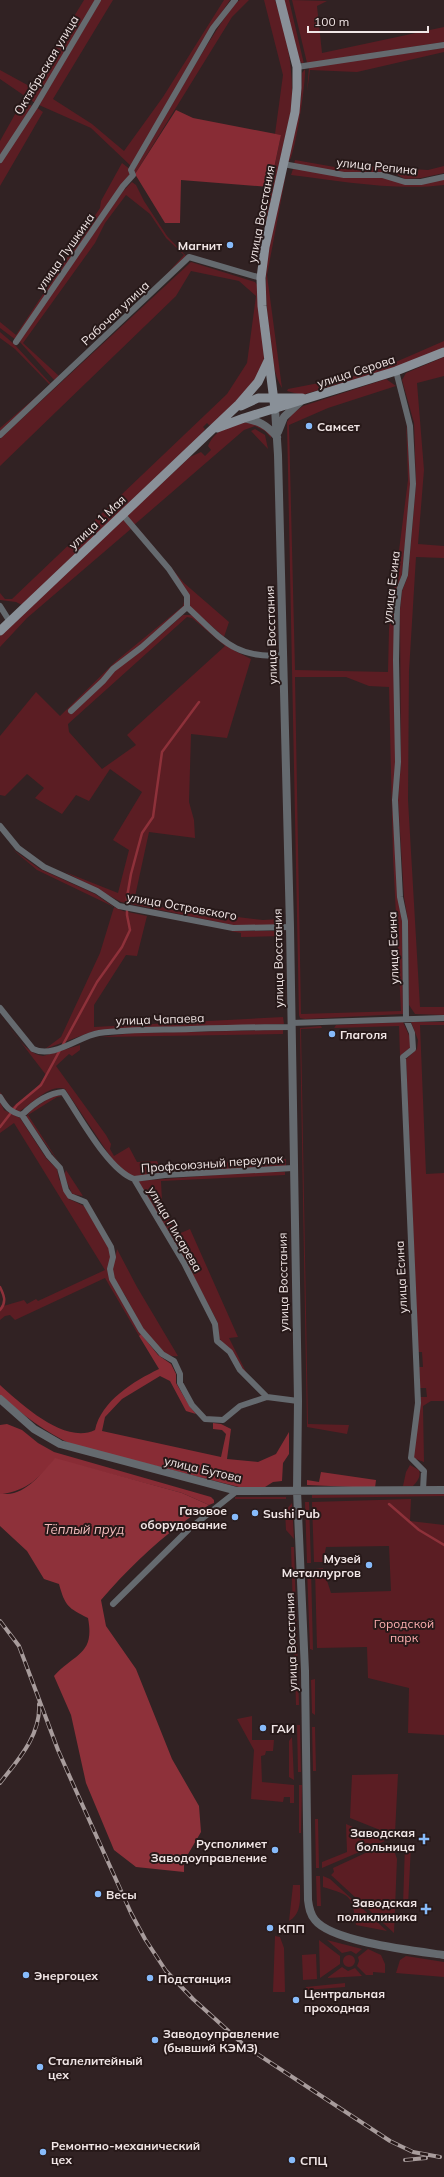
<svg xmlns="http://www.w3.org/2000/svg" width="444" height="2177" font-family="Mulish,sans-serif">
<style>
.green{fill:#5b1d23;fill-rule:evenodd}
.forest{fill:#882c35}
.water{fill:#8e313a}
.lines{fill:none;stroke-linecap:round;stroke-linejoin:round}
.stream{stroke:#8e313a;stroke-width:2.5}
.minor{stroke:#656a6f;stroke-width:6}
.tertiary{stroke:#656a6f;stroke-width:8}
.secondary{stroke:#899098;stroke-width:9}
.rail-casing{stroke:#a89c9c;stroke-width:4}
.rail{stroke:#271919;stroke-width:2.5;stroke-dasharray:8;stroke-linecap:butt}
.poi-dot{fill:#87bbfb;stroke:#271919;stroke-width:1.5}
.labels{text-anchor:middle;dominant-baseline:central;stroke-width:4;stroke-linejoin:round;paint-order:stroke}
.street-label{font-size:12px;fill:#f1e6e6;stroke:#271919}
.poi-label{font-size:12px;font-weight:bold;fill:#f1e6e6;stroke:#271919;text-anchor:start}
.park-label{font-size:12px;fill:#fdaeaf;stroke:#271919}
.water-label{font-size:13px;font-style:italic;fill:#f3bdbd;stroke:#271919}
</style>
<rect width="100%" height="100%" fill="#312223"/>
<!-- green -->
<path class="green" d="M84 0H96L35 103 0 79V70L31 87Z
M101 0H113L53 99 92 124 124 151 163 97 224 0H230C193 53 164 111 131 166L91 128 39 105Z
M240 0H249L232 17 135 174 134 170C168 114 197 56 235 3Z
M264 0H275C287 37 295 72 291 111L265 226H262L281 135 275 134 283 75Z
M284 0H289L304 64 300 62Z
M292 0 327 1 317 6 322 53 444 27V42L307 63Z
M444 48V52L357 72 310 70 307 92 309 67Z
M305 69C306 82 295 158 288 163L301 98 302 73Z
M23 100 32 106 0 157V141Z
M36 107 43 112 0 186V164Z
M295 160 346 169 348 165 428 170 444 166V173L421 178 405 179 394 173H344L294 164Z
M122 163 131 170 129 177 16 340 0 328V322L16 335 100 208 101 201Z
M287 169 267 275 282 388C273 374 273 357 271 341 268 320 265 298 266 277 267 241 279 204 287 169Z
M293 169 392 179 404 184 444 179V185C396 191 339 181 291 175Z
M132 182 136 185 144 201 167 236 186 256 163 278 184 255 166 238 150 214 126 195 105 223 95 243 23 343 59 376 55 381 19 341 123 191Z
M191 262 255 282 258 286 264 358C258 386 234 404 214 424L209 425 207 423 203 427 205 429 202 434 22 605 16 602 0 600V593L5 599H12L227 394 247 363 256 296 239 281 191 271 176 296 0 466V439Z
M0 332 14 344 52 385 0 433V428L50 385 15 349 0 338Z
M444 341V348L396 367 302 395 287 391 288 389 360 375 382 368Z
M444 357V376L417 383 424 470 418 544 444 546V558L416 557 409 671 408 800 420 1007H444V1015L415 1014 409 1005 408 921 404 897 398 799 401 764 400 610 402 591 408 576 416 484 414 423 402 380 406 373Z
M386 379 396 386 328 408 289 425 295 670 388 672 389 629 408 480 406 420 411 484 402 574 397 590 396 762 392 799 398 899 402 921 403 1014 305 1019 300 1018 299 1015 287 422 292 414 303 406ZM295 677H346L369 686 389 687 393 857 401 1011 301 1014Z
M249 421 256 423 271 433V438L265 431 255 426 244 430 134 525 127 516 190 457 201 452 205 456 211 450 208 446C216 427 231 427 249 421Z
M255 429 265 435 268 449 251 431Z
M124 519 132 528 27 618 0 647V636Z
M138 528 184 583 229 622 224 637 190 607 189 596 137 529Z
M185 597V607L142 645 111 667 114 670 144 649 183 615H193L235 651 251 659 227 738 191 734 189 802 194 820 195 838 149 832 134 901 226 921 229 916 263 920 280 919V925H232L121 902 65 872 118 893 129 850 113 840 142 792 110 769 89 801 76 795 62 814 35 798 44 788 27 774 5 796 0 795V736L36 692 60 716 116 661 183 606ZM187 617 192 618 225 646 127 735 136 745 102 769 69 732 68 724Z
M12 849 40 869 95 894 114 907 123 911 147 916 137 956 126 955 94 1005V1027L283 1017 284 1024 94 1031 45 1049 61 1037 100 953 114 907 37 870Z
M230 931H281L282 936 241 937V933Z
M0 1015C11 1028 25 1054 43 1056L80 1045V1050L72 1056 69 1054 56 1066 106 1135 111 1144 110 1149 114 1156 129 1147 137 1162 157 1161 159 1166 286 1159V1166L165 1172 135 1177 128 1174 112 1159 65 1089C50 1083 32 1104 20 1111H14L6 1106 0 1093V1092L11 1108 36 1089 46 1075Z
M403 1022 412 1042 411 1047 400 1056 399 1026 334 1028 336 1025Z
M411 1022H444V1025H420L426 1174 444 1173V1401H431L423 1406 424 1462 413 1458 420 1397H427L426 1388H420L419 1367H423L422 1352H418L406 1059 417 1049 418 1040Z
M321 1026 322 1028 301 1029 308 1424 349 1425 347 1434 307 1427 300 1028Z
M283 1030V1034L101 1037 133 1033Z
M54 1095 63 1096 57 1097 28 1115 60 1164 26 1117 31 1110Z
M0 1102 4 1110 20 1118 46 1158 57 1169 59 1179 69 1199 84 1206 110 1248 111 1257 108 1268 141 1334 139 1336 105 1278 15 1320 10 1315 5 1316 0 1320V1307L24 1300 27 1304 36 1299 38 1301 105 1270 14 1123 0 1133Z
M66 1170 83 1196 72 1194 64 1175Z
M254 1172H285V1175L161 1181 162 1201 176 1235 190 1229 238 1337 229 1338 247 1374 219 1338 218 1323 185 1261 138 1181Z
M117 1249 137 1287 178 1356C155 1360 135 1313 126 1297 121 1288 112 1280 112 1270 112 1263 116 1256 117 1249Z
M410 1465 419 1470C421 1476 418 1481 413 1486H403L406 1472Z
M444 1494V1496L312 1498V1495Z
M235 1497H286V1499H235Z
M411 1499 410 1521 444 1525V1735L408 1733 409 1688 368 1678 367 1647 317 1648 315 1569 323 1568 331 1593 391 1591 389 1546 326 1547 323 1562H314L312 1502Z
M305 1502H309L311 1563H307Z
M292 1503 294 1539 286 1530 285 1511Z
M291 1547H294L299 1705H296Z
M307 1569H311L313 1650 310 1649Z
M315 1679V1715L312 1713 311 1680Z
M252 1716V1740H274L273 1751H266L265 1755 261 1756 262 1782 294 1785V1803H290V1797H284L283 1802 251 1799 254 1750 237 1719Z
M297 1725H300L301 1772H298Z
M312 1727H315L316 1771H313Z
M292 1737 294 1780 289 1777V1741Z
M398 1774 395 1833 390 1834 350 1818 352 1775Z
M299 1785H302L301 1833H299Z
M315 1819H318L319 1868H316Z
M346 1824 385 1841 322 1868V1862L347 1852Z
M387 1843 395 1853 397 1859 394 1933 331 1875 334 1872 333 1868Z
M405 1844 411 1845 408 1906H403Z
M316 1876H320L321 1906H317Z
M323 1876 330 1879 387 1931 356 1925C352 1895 352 1896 323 1887Z
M293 1885H300C300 1898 302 1914 289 1921Z
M275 1936 280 1937 284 1948 285 1992H273Z
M319 1940 340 1956V1964L320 1978Z
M327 1940 362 1949 356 1954 351 1951 342 1953Z
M368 1949 381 1955 385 1964V1973L373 1972V1975H366L357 1966 359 1961 358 1957Z
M316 1954 317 1979 303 1980 302 1955Z
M343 1961a6 6 0 1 1 12 0a6 6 0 1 1-12 0Z
M406 1956 444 1962V1977L396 1973 400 1960Z
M342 1967 348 1971 355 1968 362 1976 327 1978Z
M345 1983V1987L306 1990V1987Z"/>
<!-- forest -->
<path class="forest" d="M176 110 193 118 281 135 270 187 181 180 180 223H165L135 174Z
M141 1334 158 1355 171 1364 176 1374V1383L190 1407 196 1414 186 1411 170 1381 160 1376 122 1399 105 1417 102 1431 221 1457 226 1434 222 1430 213 1429V1423L221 1424 231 1429 227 1459 258 1462 276 1454 289 1432V1454L283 1463 282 1481 273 1482 265 1487H239L73 1445C45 1432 23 1415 0 1395V1385C21 1404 65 1445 95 1430 101 1401 134 1381 159 1369L139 1336Z
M7 1424 22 1430 38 1443 54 1452 211 1497 214 1500V1503L209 1505 182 1493 55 1459C39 1478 28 1490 2 1494L0 1493V1425Z
M321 1472 376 1480 375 1488 307 1485V1480L319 1482Z"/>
<!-- water -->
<path class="water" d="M55 1458 182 1493 209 1505C168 1530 132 1564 101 1600L106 1626 136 1669 172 1759 199 1806 201 1832 184 1861V1872L136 1867 114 1850 86 1783 71 1715 54 1676C75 1653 95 1655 88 1618 68 1608 65 1606 59 1584L44 1579 27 1551 0 1526V1493C23 1499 42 1473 55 1458Z"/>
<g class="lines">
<!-- stream -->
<path class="stream" d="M0 1127 17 1105 41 1085 97 982 122 947 130 930 127 915V897L131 874 142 833 153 817 162 752 199 702
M0 1287C4 1295 7 1302 0 1310
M389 1504 419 1530 444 1545"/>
<!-- minor -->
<path class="minor" d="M297 67 444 45
M0 160 36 105 98 0
M283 164 344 175H382L405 182H421L444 177
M16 342 123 186 133 175 131 170 213 28 235 0
M396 371 410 426 413 484 405 575 399 590 397 608 396 660 398 762 395 800 400 897 405 921 406 1019 412 1033 413 1049 403 1057 418 1403 411 1458 424 1471 423 1490
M0 435 189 257 261 278
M0 606 10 622
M187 607C221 638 234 660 284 655
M71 711 103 681 113 669 142 647 187 607V596L169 569 123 515
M0 826 18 848 44 867 97 891 119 906 233 928 290 927
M0 1008 33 1049C54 1059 79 1036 99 1033 129 1029 160 1030 191 1029 224 1028 258 1027 291 1027
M291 1023 444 1018
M0 1097C6 1107 10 1112 22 1115L49 1156 60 1168 66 1190 70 1196 85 1202 111 1247 113 1257 110 1269 112 1279 141 1330 162 1354 174 1361 180 1374V1383L192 1405 205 1419 223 1420 240 1406 267 1397
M22 1115C33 1104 47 1093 63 1092 79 1115 108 1170 134 1179L184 1263 215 1324 217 1341 230 1352 240 1370 267 1397 298 1401
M134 1179 165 1175 293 1168
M113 1604 189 1529 237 1491"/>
<!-- tertiary -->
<path class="tertiary" d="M275 409 278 455 290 927 298 1401 297 1491 305 1671 308 1900C309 1908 310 1914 315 1920 332 1942 416 1951 444 1955
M244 418C259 421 267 425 277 437
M278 432 284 417 300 402
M0 1399 34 1429 60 1444 237 1491 444 1490"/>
<!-- secondary -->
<path class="secondary" d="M241 406 258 398H302
M275 409 262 306 261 278 265 247 295 112 297 88V67L280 0
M217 428 244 418 396 371 444 352
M0 631 239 404 258 382 268 361"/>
<defs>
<path id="rail" d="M0 1621 19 1646 58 1750 73 1784 131 1913 145 1939 166 1971 193 1999 245 2046 390 2141 413 2152 440 2157
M0 1783C18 1760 41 1735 39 1704
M405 2160 426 2158"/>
</defs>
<!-- rail casing -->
<use href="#rail" class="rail-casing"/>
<!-- rail -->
<use href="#rail" class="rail"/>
</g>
<!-- markers -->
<g class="poi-dot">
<circle cx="230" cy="245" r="4"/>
<circle cx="309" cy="426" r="4"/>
<circle cx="332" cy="1034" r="4"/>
<circle cx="255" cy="1513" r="4"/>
<circle cx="235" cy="1517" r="4"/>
<circle cx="369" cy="1565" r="4"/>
<circle cx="263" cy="1728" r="4"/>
<path d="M422 1833h4v4h4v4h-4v4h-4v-4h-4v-4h4z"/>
<circle cx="275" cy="1850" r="4"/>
<circle cx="98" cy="1894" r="4"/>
<path d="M424 1903h4v4h4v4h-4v4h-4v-4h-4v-4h4z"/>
<circle cx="270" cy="1928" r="4"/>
<circle cx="26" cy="1975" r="4"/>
<circle cx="150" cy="1978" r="4"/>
<circle cx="296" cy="2000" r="4"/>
<circle cx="155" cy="2040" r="4"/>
<circle cx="40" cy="2067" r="4"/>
<circle cx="43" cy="2152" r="4"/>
<circle cx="292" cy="2160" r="4"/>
</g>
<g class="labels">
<!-- street labels -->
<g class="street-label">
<text transform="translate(46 65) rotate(-59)">Октябрьская улица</text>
<text transform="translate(377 166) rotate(6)">улица Репина</text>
<text transform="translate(261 214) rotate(-79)">улица Восстания</text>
<text transform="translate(65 252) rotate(-55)">улица Лушкина</text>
<text transform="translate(115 313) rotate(-43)">Рабочая улица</text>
<text transform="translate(356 371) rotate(-18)">улица Серова</text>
<text transform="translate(97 522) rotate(-43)">улица 1 Мая</text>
<text transform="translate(391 587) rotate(-83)">улица Есина</text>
<text transform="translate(271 635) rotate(-92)">улица Восстания</text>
<text transform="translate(182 906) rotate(10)">улица Островского</text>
<text transform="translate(393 948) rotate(-92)">улица Есина</text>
<text transform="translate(278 958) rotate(-91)">улица Восстания</text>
<text transform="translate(160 1019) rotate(-2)">улица Чапаева</text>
<text transform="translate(212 1163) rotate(-4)">Профсоюзный переулок</text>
<text transform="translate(175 1229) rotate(60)">улица Писарева</text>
<text transform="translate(401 1277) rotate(-93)">улица Есина</text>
<text transform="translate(283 1282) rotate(-91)">улица Восстания</text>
<text transform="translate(203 1469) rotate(13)">улица Бутова</text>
<text transform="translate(291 1642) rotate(-92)">улица Восстания</text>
</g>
<!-- poi labels -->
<g class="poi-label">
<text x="222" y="245" text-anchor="end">Магнит</text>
<text x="317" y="426">Самсет</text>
<text x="340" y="1034">Глаголя</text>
<text x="227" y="1510" text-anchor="end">Газовое<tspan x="227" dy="14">оборудование</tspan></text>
<text x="263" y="1513">Sushi Pub</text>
<text x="361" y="1558" text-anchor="end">Музей<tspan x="361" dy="14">Металлургов</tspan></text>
<text x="271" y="1728">ГАИ</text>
<text x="415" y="1832" text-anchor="end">Заводская<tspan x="415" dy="14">больница</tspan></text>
<text x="267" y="1843" text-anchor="end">Русполимет<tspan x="267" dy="14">Заводоуправление</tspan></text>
<text x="106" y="1894">Весы</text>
<text x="417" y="1902" text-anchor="end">Заводская<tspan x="417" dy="14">поликлиника</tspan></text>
<text x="278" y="1928">КПП</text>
<text x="34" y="1975">Энергоцех</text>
<text x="158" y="1978">Подстанция</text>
<text x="304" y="1993">Центральная<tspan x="304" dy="14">проходная</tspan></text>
<text x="163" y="2033">Заводоуправление<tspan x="163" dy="14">(бывший КЭМЗ)</tspan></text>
<text x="48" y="2060">Сталелитейный<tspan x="48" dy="14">цех</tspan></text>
<text x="51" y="2145">Ремонтно-механический<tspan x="51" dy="14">цех</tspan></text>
<text x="300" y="2160">СПЦ</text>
</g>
<!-- park labels -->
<g class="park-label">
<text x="404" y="1623">Городской<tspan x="404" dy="14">парк</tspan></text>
</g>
<!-- water labels -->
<g class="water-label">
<text x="84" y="1529">Тёплый пруд</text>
</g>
</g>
<!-- scale -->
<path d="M308 26v6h120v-6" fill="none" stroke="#f1e6e6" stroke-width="2"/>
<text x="314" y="26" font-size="12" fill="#f1e6e6" stroke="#271919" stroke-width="3" paint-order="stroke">100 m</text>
</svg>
